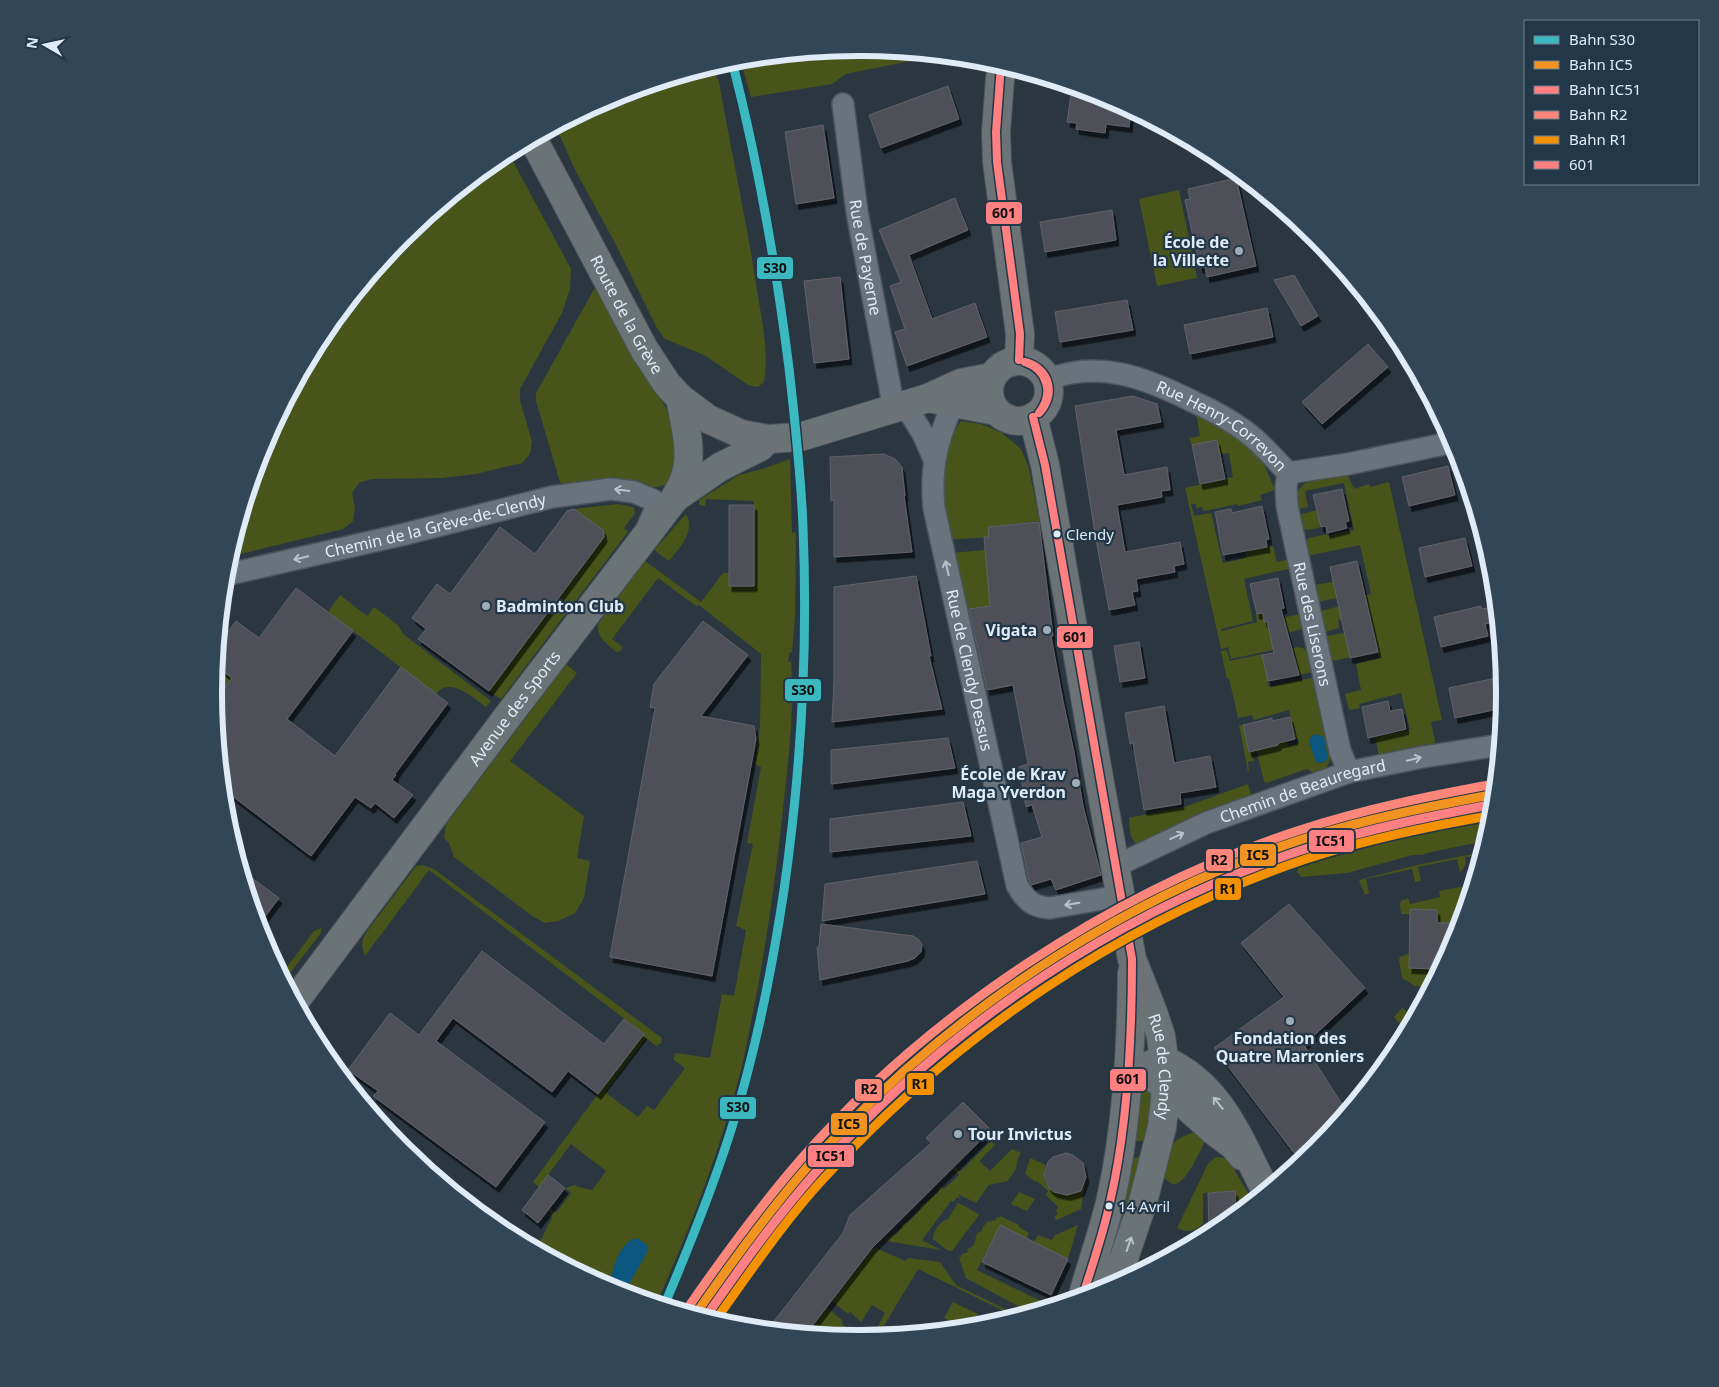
<svg xmlns="http://www.w3.org/2000/svg" width="1719" height="1387" font-family="'Noto Sans',sans-serif">
<style>
.green{fill:#48541a;fill-rule:evenodd}
.water{fill:#0c577f}
.building{fill:#4f5058;stroke:#616168;filter:url(#shadow)}
.lines{fill:none;stroke-linecap:round;stroke-linejoin:round}
.street-casing{stroke:#49545c;stroke-width:24}
.secondary-casing{stroke:#49545c;stroke-width:30}
.street{stroke:#69737b;stroke-width:21}
.secondary{stroke:#6c7377;stroke-width:28}
.bus-1-casing{stroke:#223849;stroke-width:11}
.bus-1{stroke:#ff8080;stroke-width:8}
.rail-1-casing{stroke:#223849;stroke-width:12}
.rail-2-casing{stroke:#223849;stroke-width:12}
.rail-3-casing{stroke:#223849;stroke-width:12}
.rail-4-casing{stroke:#223849;stroke-width:12}
.rail-5-casing{stroke:#223849;stroke-width:12}
.rail-1{stroke:#3cb8c0;stroke-width:9}
.rail-2{stroke:#f29220;stroke-width:9}
.rail-3{stroke:#ff8083;stroke-width:9}
.rail-4{stroke:#fd867b;stroke-width:9}
.rail-5{stroke:#f39100;stroke-width:9}
.oneway{stroke:#b6c2cc}
.oneway2{stroke:#b7c2ca}
.poi-dot{fill:#a0adb7;stroke:#223849;stroke-width:2}
.bus-dot{fill:#dfecf7;stroke:#223849;stroke-width:2}
.labels{text-anchor:middle;dominant-baseline:central;stroke-width:4.5;stroke-linejoin:round;paint-order:stroke}
.bus-label{font-size:15px;fill:#dfecf7;stroke:#223849;text-anchor:start}
.poi-label{font-size:16px;font-weight:bold;fill:#dfecf7;stroke:#223849;text-anchor:end}
.street-label{font-size:16px;fill:#dfecf7;stroke:#223849}
.rim{fill:none;stroke:#dfecf7;stroke-width:6}
.line-badge{stroke:#223849;stroke-width:2}
.pale-badge-label{font-size:14px;text-anchor:middle;font-weight:bold;fill:#111}
</style>
<defs>
<filter id="shadow"><feDropShadow dx="3" dy="5.5" stdDeviation="0" flood-color="#0009"/></filter>
</defs>
<rect width="100%" height="100%" fill="#2b3740"/>
<!-- green -->
<path class="green" d="M859 48 940 55 846 74 832 84 751 97 740 59Z
M712 66 719 82C731 152 747 221 757 291 762 321 769 352 764 382L758 387 748 385 704 355 665 339 657 328 614 241 575 170 556 127 613 97Z
M508 152 571 269 570 289 562 313 520 389V400L532 442 530 454 522 463 476 474 442 478 372 479 359 483 352 493 355 507 353 521 343 529 229 557 263 446 323 334 403 237 501 156Z
M1179 190 1197 278 1157 286 1139 199Z
M597 284 672 419 679 446 671 479 665 485 657 487 634 486 567 488 560 482 536 401V393Z
M1196 414 1245 443 1263 462 1275 490 1260 495 1262 500 1238 506 1237 504 1204 511 1202 507 1196 508V504H1191L1194 516 1211 513 1223 563 1246 558V553L1248 552 1246 544H1247L1249 551 1273 546 1277 562 1290 559 1292 568 1244 579 1253 621 1221 629 1222 631 1257 622 1256 614 1263 613 1265 622 1300 614 1305 628 1271 638 1273 650 1231 659 1228 647 1221 649 1185 488 1233 477 1229 453 1220 454 1217 440 1192 445 1189 438 1200 436Z
M961 421 981 424 1002 433 1021 449 1028 465 1040 521 988 527 989 537 948 540 940 504 945 436H951Z
M790 459 792 533 796 532 795 616 792 652 789 653 788 662H791C795 710 788 761 783 809 777 867 769 924 759 981 753 1010 748 1040 741 1070 720 1150 691 1228 656 1304L612 1290 536 1249C542 1239 546 1228 552 1218L549 1210 550 1209 556 1213 571 1193 565 1188 575 1185 578 1187 592 1190 606 1171 571 1144 539 1187 533 1182 643 1033 429 870 365 956C361 945 361 941 367 931L416 866 422 865 434 869 662 1038 661 1043 656 1046 646 1038 605 1092 638 1117 647 1106 654 1110 685 1068 673 1059 676 1053 710 1058 722 994 734 996 746 930 736 926 753 844 747 843 761 767 755 764 760 726 761 654 699 605 696 606 658 578 612 639 623 647 620 651 616 652C607 644 596 637 598 624L645 561 701 602 723 573H729L754 586V501L706 499 705 506 699 505V500L739 475 762 469Z
M1347 473 1354 489 1369 484 1370 487 1389 482 1442 720 1431 722 1435 741 1433 749 1380 760 1375 737 1410 730 1401 693 1359 704 1360 708 1349 710 1345 694 1361 690 1356 664 1379 658 1370 613 1338 620 1339 628 1324 632 1320 611 1361 601 1360 597 1371 594 1360 545 1307 556 1304 542 1309 538 1328 534V536L1354 530 1344 483 1305 491 1308 507 1296 510C1296 505 1295 499 1297 494 1303 476 1331 476 1347 473Z
M618 504 633 507 635 511 634 515 624 528 628 532 501 699 489 691 603 537V530L574 509Z
M1317 510 1321 527 1308 530 1302 529 1298 515Z
M686 514C696 532 679 548 669 561L654 550Z
M985 550 994 605 966 610 951 553Z
M1333 582 1337 598 1317 602 1314 585Z
M340 595 367 616 374 607 398 625 403 634 491 701 486 707C473 698 450 676 436 694L328 612Z
M1344 633 1350 657 1334 661 1330 658 1326 636Z
M1299 647 1310 651 1314 672 1299 675 1293 648Z
M1227 650 1230 661 1262 654 1269 687 1315 677 1330 752C1331 762 1327 769 1318 775L1307 769 1266 783 1264 781 1256 750 1278 745V743L1286 741 1288 746 1299 743 1298 738 1295 739 1289 710 1254 720 1252 715 1238 718 1229 678 1227 679 1221 651ZM1316 734 1324 738 1322 763 1316 762 1309 741 1312 736Z
M566 664 577 673 510 761 584 816 577 858 590 861 584 898 575 913 558 921 545 923 532 916 454 857 449 843 444 838 446 824Z
M216 666 286 720 264 731 214 693Z
M1239 725H1243L1249 751H1252L1254 761 1248 762 1249 771 1248 772Z
M1248 784 1252 798 1139 845C1129 840 1130 828 1129 818L1187 806Z
M1493 821 1486 843 1480 842 1427 853 1422 855H1413L1347 873 1301 877 1297 872 1298 868C1362 848 1426 830 1493 821Z
M1483 852 1482 855 1465 857 1466 864 1460 873 1457 859 1418 867 1421 881 1415 882 1412 869 1366 879 1369 893 1365 895 1359 880 1417 865Z
M1460 887 1464 888C1471 909 1460 934 1450 953V923H1437V910L1410 909V914H1401L1400 905 1401 901 1408 898 1410 904 1440 897 1439 891Z
M321 928V933L284 981 281 975 314 931Z
M1410 953V968L1435 969 1431 988 1415 986 1402 978 1399 960 1400 957Z
M1425 1000 1419 1010 1409 1014 1412 1023 1409 1030 1398 1022 1394 1017 1403 1007 1407 1013 1414 1010 1411 1003Z
M1144 1080 1154 1093 1147 1138 1142 1141H1132L1139 1083Z
M379 1122 419 1152 414 1159 403 1150Z
M1196 1132 1208 1135C1202 1146 1188 1182 1175 1184 1170 1185 1166 1179 1162 1176 1166 1151 1170 1138 1196 1132Z
M991 1141 995 1145 979 1161 990 1171 1012 1149 1021 1153 1017 1161 1016 1169 1008 1181 989 1185 976 1203 958 1194 960 1199 957 1197 954 1201H951L922 1240 941 1250 886 1241 893 1234 895 1235 903 1227 902 1225 905 1222 907 1223 921 1209 920 1207 923 1203 925 1204 939 1191 938 1190 941 1186 944 1189 959 1175 953 1169 955 1167 960 1172Z
M1143 1157 1100 1290 1131 1158Z
M1216 1157 1225 1158 1230 1162 1253 1202 1236 1216 1235 1191 1203 1193V1223C1196 1232 1187 1233 1177 1228L1208 1164Z
M1030 1158 1046 1165C1037 1192 1067 1206 1084 1183L1085 1184 1081 1209 1057 1220 1054 1218 1058 1213 1056 1211 1058 1207 1046 1195 1048 1191 1038 1182 1034 1181 1025 1174Z
M1019 1192 1035 1199 1027 1211 1011 1204Z
M958 1203C966 1207 973 1210 979 1215L952 1251 947 1250 933 1239C933 1231 940 1221 948 1219Z
M1000 1216 1019 1225V1227L1029 1233 1027 1238 1000 1225 977 1270 1047 1304 1051 1294 1053 1296 1048 1308 1031 1313 966 1278 959 1258 964 1253H967L968 1249 974 1245 977 1233 982 1231 983 1227 988 1221 991 1222 992 1220 995 1221 997 1217 1000 1218Z
M1078 1225 1068 1259 1034 1242 1038 1235 1052 1240 1055 1235Z
M874 1247 905 1261 908 1258 940 1262 956 1285 1005 1309 1006 1312 918 1269 879 1334 875 1332 885 1313 872 1305 861 1322 850 1312 848 1314 832 1301Z
M953 1302 978 1314 973 1325 978 1328 967 1329 944 1318Z
M826 1307 843 1321 841 1323 862 1339 806 1334Z"/>
<!-- water -->
<path class="water" d="M1316 734 1324 737 1328 758C1324 764 1322 763 1316 762L1309 741 1312 736Z
M637 1238 648 1246V1251L626 1289 623 1293 604 1286 606 1282 611 1280C613 1266 621 1241 637 1238Z"/>
<!-- building -->
<path class="building" d="M948 86 959 119 881 148 869 115Z
M1082 92 1107 97 1131 110 1129 127 1106 124 1105 133 1076 129 1077 123 1067 122 1071 95 1082 96Z
M823 125 834 198 796 204 785 132Z
M1236 178 1256 266 1207 277 1205 267 1200 268 1185 200 1190 199 1188 189Z
M955 198 968 230 909 255 932 319 975 303 987 337 907 366 895 332 905 329 890 286 901 282 879 230Z
M1112 210 1116 240 1045 252 1040 222Z
M1294 275 1318 316 1301 326 1274 280Z
M840 277 849 359 814 363 804 281Z
M1127 300 1133 330 1060 342 1055 312Z
M1267 308 1273 337 1190 354 1184 325Z
M1368 344 1388 367 1322 424 1302 402Z
M1133 396 1157 404 1161 422 1116 430 1124 475 1167 467 1170 490 1161 491 1162 497 1117 505 1125 552 1180 542 1184 564 1174 566 1175 572 1136 579 1138 591 1132 592 1135 605 1109 610 1095 534 1075 406Z
M1217 440 1225 479 1200 484 1192 445Z
M884 454 895 459 902 467 905 496H904L912 552 834 557V500L831 501 830 457Z
M1448 466 1455 495 1409 506 1402 477Z
M1342 489 1349 521 1345 522 1347 528 1327 533 1326 526 1321 527 1313 495Z
M729 505H754V586H729Z
M1262 506 1269 539 1266 540 1267 547 1223 555 1215 512 1231 509 1232 513Z
M574 509 603 530 604 537 489 691 418 639 426 629 412 618 437 584 450 594 500 527 535 554 567 511Z
M1039 522 1053 636H1051L1063 701 1074 752 1083 806 1101 875 1056 890 1051 879 1031 885 1029 880 1021 843 1042 837 1032 805 1026 807 1019 767 1028 764 1013 685 987 690 969 609 990 606 984 537H989L988 527Z
M1465 538 1472 566 1425 577 1419 548Z
M1357 561 1378 652 1350 658 1330 567Z
M916 576 931 656H929L942 709 832 722 834 680V587Z
M1278 578 1284 608 1281 609 1299 675 1268 681 1262 655 1274 653 1267 621 1264 622 1263 613 1257 614 1250 584Z
M296 588 353 631 287 719 335 756 401 667 448 703 395 774 396 775 392 780 413 795 394 818 375 803 371 808 355 797 311 856 223 789 214 701 232 678 216 666 218 645 236 621 259 638Z
M1481 606 1482 609 1497 606 1498 621 1485 624 1488 636 1441 647 1434 617Z
M703 621 748 655 701 716 754 726 756 739 712 976 610 957 655 708 650 707 654 684Z
M1139 642 1145 678 1120 682 1114 646Z
M1496 678 1503 708 1455 718 1449 688Z
M1388 701 1390 711 1402 709 1406 729 1368 738 1362 707Z
M1164 706 1174 763 1210 756 1216 787 1180 793 1181 804 1144 810 1133 743 1130 744 1125 713Z
M1290 717 1295 739 1278 743V745L1249 752 1243 725 1272 718V721Z
M948 738 955 768 831 784V750Z
M963 802 971 836 830 852V819Z
M977 861 985 894 822 921 825 884Z
M241 870 279 898 258 926 252 907Z
M1289 904 1365 988 1304 1045 1347 1112 1335 1127 1294 1153 1214 1048 1284 997 1241 943Z
M1410 909 1437 910V923H1450V953L1436 955V969L1409 968Z
M821 924 913 936 919 940 922 945 921 952 915 958 908 961 820 980 817 947H819Z
M482 951 604 1044 624 1019 644 1034 598 1094 568 1071 552 1092 453 1018 436 1041 545 1122 496 1187 373 1096 378 1091 348 1070 390 1013 419 1035Z
M963 1102 991 1130 872 1248 806 1334 767 1330 843 1233 850 1215 931 1143 926 1138Z
M1066 1153 1073 1155 1083 1163 1086 1177 1081 1191 1067 1195 1054 1192 1049 1188 1044 1175 1048 1162 1053 1157Z
M548 1175 565 1188 538 1223 522 1210Z
M1235 1191 1236 1216 1222 1228 1209 1229 1208 1193Z
M1000 1225 1068 1259 1051 1295 982 1262Z"/>
<g class="lines">
<defs>
<g id="street">
<path id="s1" d="M843 104 857 212 894 409"/>
<path id="s2" d="M1047 380C1099 359 1146 378 1194 402 1216 412 1238 424 1256 440 1267 450 1278 462 1288 473L1348 464 1454 442"/>
<path id="s3" d="M953 403C937 441 930 467 934 508L1017 885C1025 900 1033 907 1050 908L1120 896"/>
<path d="M905 405 923 434 934 459"/>
<path id="s4" d="M1288 473 1286 487 1287 506 1340 751 1349 772"/>
<path id="s5" d="M225 575 401 535 552 497 611 489 634 492 653 500 655 510 646 531"/>
<path id="s6" d="M1114 867 1206 823 1349 772 1423 757 1500 745"/>
</g>
<g id="secondary">
<path d="M1001 65 996 132 997 162 1020 334 1019 360"/>
<path id="s7" d="M533 139 644 349 667 384 680 398 708 419 741 434 768 439 800 437 928 398 961 383 992 377"/>
<circle cx="1019" cy="391" r="30"/>
<path d="M928 398 996 411"/>
<path id="s8" d="M1033 417 1045 465 1097 767 1132 959 1153 1012 1161 1036 1164 1060 1166 1090 1162 1127 1143 1202 1124 1258 1109 1289"/>
<path d="M675 498 720 467 760 447 768 439"/>
<path id="s9" d="M295 1001 511 712 675 498C678 492 682 486 684 480 694 455 685 424 680 398"/>
<path d="M1152 1064 1164 1060C1222 1086 1239 1140 1266 1191"/>
<path d="M1157 1080 1214 1131 1234 1146 1242 1156"/>
<path d="M1082 1298C1091 1266 1102 1235 1110 1203 1127 1128 1131 1050 1132 973"/>
</g>
</defs>
<!-- street casing -->
<use href="#street" class="street-casing"/>
<!-- secondary casing -->
<use href="#secondary" class="secondary-casing"/>
<!-- street -->
<use href="#street" class="street"/>
<!-- secondary -->
<use href="#secondary" class="secondary"/>
<defs>
<path id="bus-1" d="M1001 65 996 132 997 162 1020 334 1019 360
M1025 362C1049 368 1057 394 1039 413
M1025 362C1048 370 1054 394 1039 413
M1033 417 1045 465 1132 959C1132 1038 1128 1125 1110 1202 1103 1235 1092 1266 1082 1298"/>
</defs>
<!-- bus-1 casing -->
<use href="#bus-1" class="bus-1-casing"/>
<!-- bus-1 -->
<use href="#bus-1" class="bus-1"/>
<defs>
<path id="rail-1" d="M664 1306C689 1247 713 1188 732 1127 756 1050 772 970 784 890 801 771 808 648 803 527 801 474 795 421 789 368 776 265 758 162 732 61"/>
<path id="rail-2" d="M695 1315C731 1263 767 1213 809 1165 821 1152 834 1139 847 1126 970 999 1134 894 1303 839 1366 819 1431 806 1496 794"/>
<path id="rail-3" d="M705 1318C740 1268 776 1217 817 1171 947 1026 1119 910 1305 849 1367 829 1431 816 1495 804"/>
<path id="rail-4" d="M687 1309C723 1257 760 1206 802 1158 929 1013 1116 889 1300 830 1364 809 1429 796 1494 784"/>
<path id="rail-5" d="M715 1321C750 1272 784 1221 826 1176 957 1034 1122 921 1306 859 1367 839 1430 826 1494 815"/>
</defs>
<!-- rail-1 casing -->
<use href="#rail-1" class="rail-1-casing"/>
<!-- rail-2 casing -->
<use href="#rail-2" class="rail-2-casing"/>
<!-- rail-3 casing -->
<use href="#rail-3" class="rail-3-casing"/>
<!-- rail-4 casing -->
<use href="#rail-4" class="rail-4-casing"/>
<!-- rail-5 casing -->
<use href="#rail-5" class="rail-5-casing"/>
<!-- rail-1 -->
<use href="#rail-1" class="rail-1"/>
<!-- rail-2 -->
<use href="#rail-2" class="rail-2"/>
<!-- rail-3 -->
<use href="#rail-3" class="rail-3"/>
<!-- rail-4 -->
<use href="#rail-4" class="rail-4"/>
<!-- rail-5 -->
<use href="#rail-5" class="rail-5"/>
</g>
<!-- one-way arrows -->
<defs><path id="oneway-shaft" d="M-6 0H5M1.5-3L5.5 0L1.5 3" fill="none" stroke-width="1.6" stroke-linecap="round" stroke-linejoin="round" transform="scale(1.25)"/></defs>
<g class="oneway">
<use href="#oneway-shaft" transform="translate(622 490) rotate(-173)"/>
<use href="#oneway-shaft" transform="translate(301 558) rotate(167)"/>
<use href="#oneway-shaft" transform="translate(947 568) rotate(-103)"/>
<use href="#oneway-shaft" transform="translate(1414 759) rotate(-14)"/>
<use href="#oneway-shaft" transform="translate(1177 836) rotate(-25)"/>
<use href="#oneway-shaft" transform="translate(1072 904) rotate(171)"/>
</g>
<g class="oneway2">
<use href="#oneway-shaft" transform="translate(1218 1103) rotate(-129)"/>
<use href="#oneway-shaft" transform="translate(1129 1244) rotate(-71)"/>
</g>
<!-- markers -->
<g class="poi-dot">
<circle cx="1239" cy="251" r="5"/>
<circle cx="486" cy="606" r="5"/>
<circle cx="1047" cy="630" r="5"/>
<circle cx="1076" cy="783" r="5"/>
<circle cx="1290" cy="1021" r="5"/>
<circle cx="958" cy="1134" r="5"/>
</g>
<g class="bus-dot">
<circle cx="1057" cy="534" r="4.5"/>
<circle cx="1109" cy="1206" r="4.5"/>
</g>
<g class="labels">
<!-- bus labels -->
<g class="bus-label">
<text x="1066" y="534">Clendy</text>
<text x="1118" y="1206">14 Avril</text>
</g>
<!-- poi labels -->
<g class="poi-label">
<text x="1229" y="242">École de<tspan x="1229" dy="18">la Villette</tspan></text>
<text x="496" y="606" text-anchor="start">Badminton Club</text>
<text x="1037" y="630">Vigata</text>
<text x="1066" y="774">École de Krav<tspan x="1066" dy="18">Maga Yverdon</tspan></text>
<text x="1290" y="1038" text-anchor="middle">Fondation des<tspan x="1290" dy="18">Quatre Marroniers</tspan></text>
<text x="968" y="1134" text-anchor="start">Tour Invictus</text>
</g>
<!-- street labels -->
<g class="street-label">
<text stroke="none"><textPath href="#s1" startOffset="155">Rue de Payerne</textPath></text>
<text stroke="none"><textPath href="#s7" startOffset="199">Route de la Grève</textPath></text>
<text stroke="none"><textPath href="#s2" startOffset="190">Rue Henry-Correvon</textPath></text>
<text stroke="none"><textPath href="#s5" startOffset="216">Chemin de la Grève-de-Clendy</textPath></text>
<text stroke="none"><textPath href="#s4" startOffset="154">Rue des Liserons</textPath></text>
<text stroke="none"><textPath href="#s3" startOffset="274">Rue de Clendy Dessus</textPath></text>
<text stroke="none"><textPath href="#s9" startOffset="366">Avenue des Sports</textPath></text>
<text stroke="none"><textPath href="#s6" startOffset="204">Chemin de Beauregard</textPath></text>
<text stroke="none"><textPath href="#s8" startOffset="664">Rue de Clendy</textPath></text>
</g>
</g>
<!-- crop -->
<path d="M0 0H1719V1387H0ZM222 693a637 637 0 1 1 1274 0a637 637 0 1 1-1274 0Z" fill="#314657" fill-rule="evenodd"/>
<path class="rim" d="M222 693a637 637 0 1 1 1274 0a637 637 0 1 1-1274 0Z"/>
<g class="line-badge">
<rect x="985" y="201" width="38" height="24" rx="5" fill="#ff8080"/>
<rect x="756" y="256" width="38" height="24" rx="5" fill="#3cb8c0"/>
<rect x="1056" y="625" width="38" height="24" rx="5" fill="#ff8080"/>
<rect x="784" y="678" width="38" height="24" rx="5" fill="#3cb8c0"/>
<rect x="1308" y="829" width="47" height="24" rx="5" fill="#ff8083"/>
<rect x="1239" y="843" width="38" height="24" rx="5" fill="#f29220"/>
<rect x="1205" y="848" width="29" height="24" rx="5" fill="#fd867b"/>
<rect x="1214" y="877" width="28" height="24" rx="5" fill="#f39100"/>
<rect x="1109" y="1068" width="38" height="24" rx="5" fill="#ff8080"/>
<rect x="906" y="1072" width="29" height="24" rx="5" fill="#f39100"/>
<rect x="854" y="1078" width="29" height="24" rx="5" fill="#fd867b"/>
<rect x="719" y="1096" width="38" height="24" rx="5" fill="#3cb8c0"/>
<rect x="830" y="1112" width="38" height="24" rx="5" fill="#f29220"/>
<rect x="807" y="1144" width="48" height="24" rx="5" fill="#ff8083"/>
</g>
<g class="pale-badge-label">
<text x="1004" y="218">601</text>
<text x="775" y="273">S30</text>
<text x="1075" y="642">601</text>
<text x="803" y="695">S30</text>
<text x="1331" y="846">IC51</text>
<text x="1258" y="860">IC5</text>
<text x="1219" y="865">R2</text>
<text x="1228" y="894">R1</text>
<text x="1128" y="1084">601</text>
<text x="920" y="1089">R1</text>
<text x="869" y="1094">R2</text>
<text x="738" y="1112">S30</text>
<text x="849" y="1129">IC5</text>
<text x="831" y="1161">IC51</text>
</g>
<!-- legend -->
<rect x="1524" y="20" width="175" height="165" fill="#223849" stroke="#6e808f"/>
<rect x="1534" y="36" width="25" height="8" fill="#3cb8c0" stroke="#6e808f"/>
<text x="1569" y="45" font-size="15" fill="#dfecf7">Bahn S30</text>
<rect x="1534" y="61" width="25" height="8" fill="#f29220" stroke="#6e808f"/>
<text x="1569" y="70" font-size="15" fill="#dfecf7">Bahn IC5</text>
<rect x="1534" y="86" width="25" height="8" fill="#ff8083" stroke="#6e808f"/>
<text x="1569" y="95" font-size="15" fill="#dfecf7">Bahn IC51</text>
<rect x="1534" y="111" width="25" height="8" fill="#fd867b" stroke="#6e808f"/>
<text x="1569" y="120" font-size="15" fill="#dfecf7">Bahn R2</text>
<rect x="1534" y="136" width="25" height="8" fill="#f39100" stroke="#6e808f"/>
<text x="1569" y="145" font-size="15" fill="#dfecf7">Bahn R1</text>
<rect x="1534" y="161" width="25" height="8" fill="#ff8080" stroke="#6e808f"/>
<text x="1569" y="170" font-size="15" fill="#dfecf7">601</text>
<!-- north arrow -->
<g transform="translate(45 45) rotate(279)" stroke="#223849" stroke-width="4" paint-order="stroke">
<path d="M0-4L9 19L0 12L-9 19Z" fill="#dfecf7"/>
<text y="-8" font-size="14" font-weight="bold" text-anchor="middle" fill="#dfecf7">N</text>
</g>
</svg>
